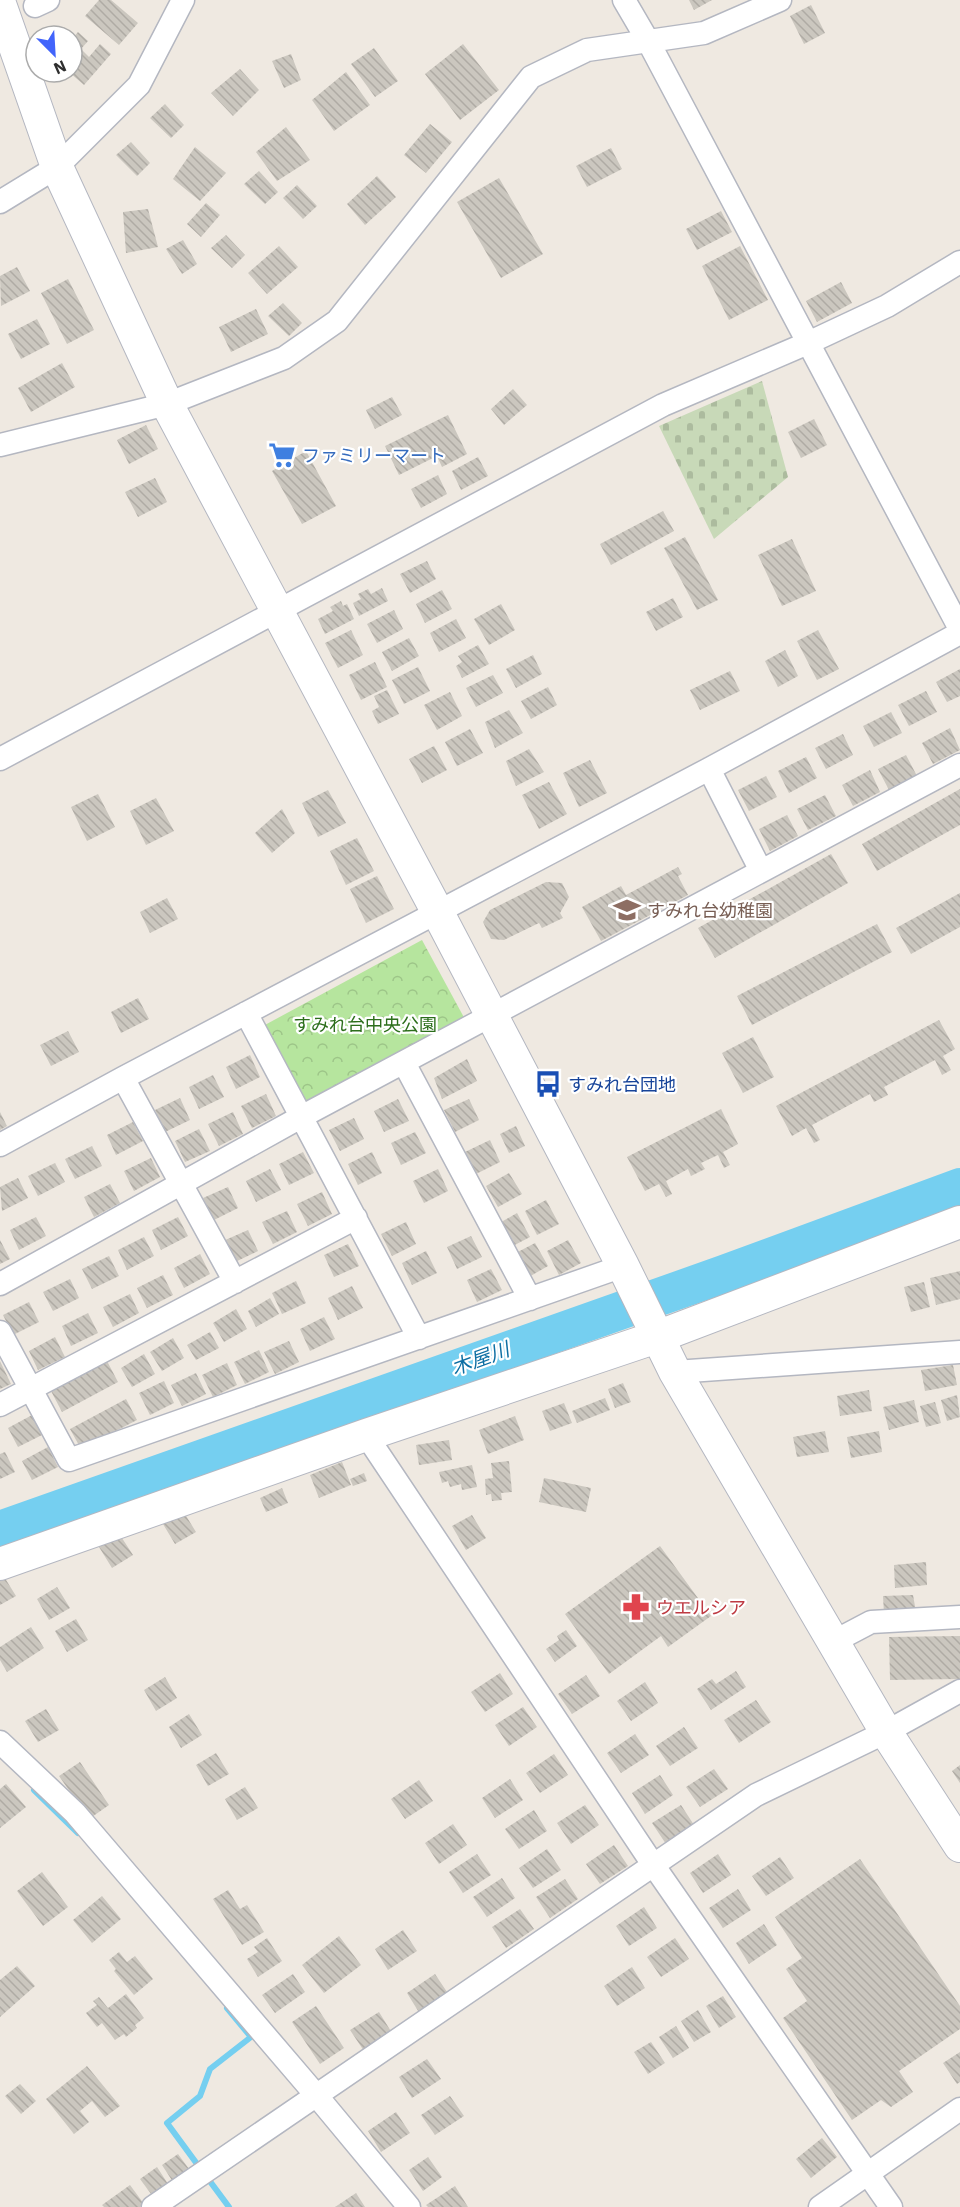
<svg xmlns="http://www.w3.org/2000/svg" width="960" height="2207" font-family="'IBM Plex Sans','Noto Sans JP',sans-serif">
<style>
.forest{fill:url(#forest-crowns)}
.cemetery{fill:url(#cemetery-stones)}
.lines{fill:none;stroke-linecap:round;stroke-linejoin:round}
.stream{stroke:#75cff0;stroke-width:6}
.river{stroke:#75cff0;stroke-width:38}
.building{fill:url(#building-back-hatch)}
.street-casing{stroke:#b4b7c1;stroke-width:25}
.secondary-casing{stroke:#b4b7c1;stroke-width:34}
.street{stroke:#fff;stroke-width:22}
.secondary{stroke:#fff;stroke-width:32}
.labels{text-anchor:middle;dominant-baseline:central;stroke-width:4.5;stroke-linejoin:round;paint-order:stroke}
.shop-label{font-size:18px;fill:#366cbe;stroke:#fff;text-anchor:start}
.education-label{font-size:18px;fill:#785e54;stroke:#fff;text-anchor:start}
.park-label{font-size:18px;fill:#2c6e1b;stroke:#fff}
.transit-label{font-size:18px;fill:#164399;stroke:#fff;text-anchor:start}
.health-label{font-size:18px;fill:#be3a42;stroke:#fff;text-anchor:start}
.water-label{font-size:20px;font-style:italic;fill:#0d6fa3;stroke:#fff}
</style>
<defs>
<pattern id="forest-crowns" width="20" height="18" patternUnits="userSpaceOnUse" patternTransform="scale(1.5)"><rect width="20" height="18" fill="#b6e59e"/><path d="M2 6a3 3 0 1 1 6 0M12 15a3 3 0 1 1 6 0" fill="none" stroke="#9dc588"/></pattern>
<pattern id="cemetery-stones" width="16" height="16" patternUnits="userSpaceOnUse" patternTransform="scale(1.5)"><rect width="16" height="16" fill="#c8d9b8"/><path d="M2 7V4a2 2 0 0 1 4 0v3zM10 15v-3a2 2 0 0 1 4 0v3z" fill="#acbb9e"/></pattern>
<pattern id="building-back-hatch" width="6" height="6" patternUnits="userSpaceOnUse" patternTransform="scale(1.5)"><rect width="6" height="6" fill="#cbc7bf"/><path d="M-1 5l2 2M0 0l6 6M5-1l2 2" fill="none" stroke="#afaba4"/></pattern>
</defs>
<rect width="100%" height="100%" fill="#efe9e1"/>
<!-- forest -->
<path class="forest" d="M422 940 467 1023 308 1109 263 1026Z"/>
<!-- cemetery -->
<path class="cemetery" d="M762 381 788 477 714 539 659 426Z"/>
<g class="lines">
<!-- stream -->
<path class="stream" d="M34 1790 78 1833
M200 2168 167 2123 200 2096 210 2069 251 2037 227 2008
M206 2176 229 2207"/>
<!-- river -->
<path class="river" d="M0 1530 724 1274 960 1187"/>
</g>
<!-- building -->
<path class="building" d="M99 0H111L138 23 119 45 85 16Z
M689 0H712L694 10Z
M811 5 825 33 804 44 790 16Z
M78 32 88 41 81 49 89 57 100 44 111 54 84 85 69 72H72V39Z
M463 44 499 90 460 120 425 74Z
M374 48 398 81 375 97 351 64Z
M291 54 301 80 284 88 272 61Z
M240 69 259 90 233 116 211 93Z
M346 72 370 105 334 131 312 100Z
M165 104 184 125 171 138 150 118Z
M430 124 452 142 426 173 404 155Z
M286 127 310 160 277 181 256 152Z
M131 142 150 163 137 176 116 155Z
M195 147 226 173 200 201 173 179Z
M611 148 622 169 587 187 576 166Z
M259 171 278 192 265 204 244 184Z
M377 176 396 197 365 225 347 204Z
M499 178 543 254 501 278 457 202Z
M297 185 317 206 303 219 283 198Z
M206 203 220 215 201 237 187 224Z
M148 209 158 247 126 253 123 212Z
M721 211 732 232 697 250 686 229Z
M226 235 245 255 232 268 211 248Z
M183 240 197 264 182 274 166 249Z
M279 246 298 267 267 294 248 273Z
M740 246 768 300 729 320 702 266Z
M17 267 30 291 1 306 0 276Z
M68 279 94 330 67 344 41 293Z
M841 282 852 303 817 322 806 301Z
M283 303 302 323 289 336 268 316Z
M256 309 268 334 231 352 219 327Z
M37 319 50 344 21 359 8 334Z
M62 363 75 387 31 412 18 388Z
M513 389 527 405 504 425 491 409Z
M392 397 402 415 375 429 366 410Z
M448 415 467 454 442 467 437 456 399 475 385 446Z
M814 419 827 445 801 458 788 432Z
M146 425 158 449 129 464 117 440Z
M306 451 336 506 302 524 272 471Z
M478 457 488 476 461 490 452 471Z
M438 475 447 494 421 508 411 489Z
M155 478 167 502 138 517 125 492Z
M663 511 674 531 611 565 600 544Z
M685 537 718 600 697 610 664 548Z
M792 539 816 591 782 606 758 555Z
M427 561 436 579 410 593 400 574Z
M382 588 388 601 359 616 353 603 361 599 358 594 368 589 371 594Z
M442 590 452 609 425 623 416 604Z
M673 598 683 617 656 631 646 612Z
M341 601 343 606 347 604 354 619 325 634 318 619 333 611 330 607Z
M501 604 515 630 489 645 474 619Z
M394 610 403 629 377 643 367 624Z
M456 619 466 638 439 652 430 633Z
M351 630 363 655 338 668 325 643Z
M818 630 839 669 817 680 797 641Z
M409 638 419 656 392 671 382 652Z
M478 645 489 664 462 678 456 666 462 662 458 656Z
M785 650 798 676 778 687 765 661Z
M533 655 542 674 516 688 506 669Z
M375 662 387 687 361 700 349 675Z
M418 667 430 691 404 704 392 680Z
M960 669V696L947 702 936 682Z
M730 671 740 691 700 710 690 690Z
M493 675 503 693 476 707 466 688Z
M548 687 557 705 531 719 521 701Z
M387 690 399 714 378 724 372 711 379 707 374 696Z
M926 691 937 712 909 726 898 705Z
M450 692 462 716 437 730 424 705Z
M509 710 523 733 495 748 485 722Z
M891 712 902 733 874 747 863 726Z
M950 728 960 750 933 764 922 743Z
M470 729 483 753 457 766 445 742Z
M843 734 853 755 826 769 815 748Z
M434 746 447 770 422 783 409 759Z
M529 749 544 772 516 786 506 761Z
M906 755 917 776 889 790 878 769Z
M806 757 817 778 789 793 778 771Z
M590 760 607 793 579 807 563 773Z
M870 770 880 792 853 806 842 785Z
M766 776 777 797 749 811 738 790Z
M549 782 567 814 539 829 522 795Z
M960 789V825L877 871 862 844Z
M328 790 346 823 318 837 302 803Z
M98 794 115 827 87 841 71 807Z
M825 795 836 816 808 830 797 809Z
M156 798 174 831 146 845 130 811Z
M282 809 295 833 272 853 255 833Z
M787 815 798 836 770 851 759 829Z
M357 838 374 871 346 885 330 851Z
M831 854 848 883 715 958 698 928Z
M678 867 682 874 678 876 688 895 601 941 582 907 621 886 626 895Z
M377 876 394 909 366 923 350 889Z
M546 882 562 883 569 897 560 913 563 918 542 928 539 923 504 940 491 939 483 922 490 910Z
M960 893V927L911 954 896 928Z
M167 898 178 919 150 933 140 912Z
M877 924 892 952 752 1025 737 996Z
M138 998 149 1019 121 1033 111 1012Z
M939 1020 955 1049 943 1056 951 1070 942 1075 935 1060 884 1087 888 1095 874 1102 870 1094 812 1125 820 1140 814 1143 806 1128 792 1136 776 1106Z
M68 1031 79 1052 51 1066 40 1045Z
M753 1037 774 1077 743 1093 722 1053Z
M250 1055 260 1077 236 1089 226 1067Z
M467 1059 477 1081 442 1099 434 1078Z
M213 1075 224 1097 199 1109 189 1087Z
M266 1094 276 1116 252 1128 241 1106Z
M180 1098 190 1120 165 1132 155 1110Z
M398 1099 409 1121 384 1132 374 1111Z
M469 1099 479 1120 455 1132 444 1110Z
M721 1109 738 1144 723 1152 730 1165 724 1168 718 1155 701 1163 705 1169 691 1176 688 1169 666 1181 672 1194 666 1197 659 1184 645 1191 627 1157Z
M0 1112 7 1126 0 1130Z
M233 1112 243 1134 219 1146 208 1124Z
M354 1118 364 1139 340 1151 329 1130Z
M133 1122 143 1141 116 1155 107 1135Z
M516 1126 525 1146 509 1153 500 1134Z
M199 1129 210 1151 185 1162 175 1141Z
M415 1132 426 1153 401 1165 391 1143Z
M490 1140 500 1162 476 1174 465 1152Z
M92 1146 102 1166 75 1179 65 1159Z
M303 1152 314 1173 289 1185 279 1164Z
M372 1152 382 1173 358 1185 348 1164Z
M151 1158 160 1177 134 1191 124 1171Z
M55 1163 65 1182 38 1196 28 1176Z
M270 1169 281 1190 256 1202 246 1181Z
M438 1169 448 1191 424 1203 413 1181Z
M509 1173 522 1194 498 1207 486 1186Z
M18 1178 28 1198 2 1211 0 1187Z
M110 1184 120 1203 94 1217 84 1197Z
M228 1187 238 1208 214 1220 203 1198Z
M322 1192 332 1214 308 1226 297 1204Z
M546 1200 559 1224 537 1235 525 1211Z
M287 1211 297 1232 273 1244 262 1222Z
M517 1213 530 1237 509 1248 496 1225Z
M36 1217 46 1236 19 1250 10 1230Z
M178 1217 188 1236 161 1250 152 1230Z
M406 1222 416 1244 392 1256 381 1234Z
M248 1230 258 1251 233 1263 223 1241Z
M471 1236 482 1257 457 1269 447 1247Z
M144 1237 154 1256 127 1270 118 1250Z
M0 1240 10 1259 0 1264Z
M568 1240 581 1263 559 1275 547 1251Z
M535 1243 548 1266 527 1278 514 1254Z
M348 1244 359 1266 334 1277 324 1255Z
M426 1251 437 1273 412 1285 402 1263Z
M200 1254 210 1274 184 1288 174 1268Z
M109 1256 119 1276 92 1289 82 1269Z
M491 1269 502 1290 477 1302 467 1280Z
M960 1271V1299L936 1305 930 1278Z
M163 1275 173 1295 147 1308 137 1288Z
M70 1279 79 1298 53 1311 43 1292Z
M296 1281 306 1303 282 1314 272 1293Z
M924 1282 930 1307 911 1312 904 1287Z
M352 1286 363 1308 338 1320 328 1298Z
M130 1294 139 1313 113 1327 103 1307Z
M270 1298 279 1314 256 1327 248 1311Z
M29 1302 39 1322 13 1335 3 1315Z
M236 1309 247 1329 224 1342 213 1323Z
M88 1313 98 1333 71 1346 62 1326Z
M324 1317 335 1339 310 1351 300 1329Z
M210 1332 219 1348 196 1360 187 1345Z
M55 1337 65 1357 38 1370 29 1351Z
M173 1338 184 1358 162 1371 150 1352Z
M289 1341 299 1362 275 1374 264 1352Z
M259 1350 269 1372 245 1384 234 1362Z
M144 1354 155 1374 132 1387 121 1368Z
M0 1361 11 1384 0 1389Z
M107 1361 118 1382 62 1412 51 1391Z
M227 1363 237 1385 213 1397 202 1375Z
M953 1365 957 1385 925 1391 921 1370Z
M196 1373 206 1394 182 1406 171 1385Z
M164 1381 174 1403 150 1415 139 1393Z
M623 1383 631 1402 615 1408 608 1389Z
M869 1390 872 1411 840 1416 837 1396Z
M957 1395 960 1417 947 1421 941 1400Z
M605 1398 610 1410 577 1423 572 1411Z
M126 1399 137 1420 81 1449 70 1429Z
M914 1400 919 1422 889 1430 883 1407Z
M935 1402 941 1423 926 1427 920 1406Z
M564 1403 572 1423 550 1431 542 1411Z
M34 1414 44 1434 18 1447 8 1428Z
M515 1416 524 1440 488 1454 479 1430Z
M825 1431 829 1452 797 1457 793 1437Z
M879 1431 882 1452 851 1458 847 1437Z
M449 1440 452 1460 419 1465 416 1445Z
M48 1447 58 1467 32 1480 22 1461Z
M5 1452 15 1472 0 1479V1454Z
M509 1461 512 1492 501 1493 502 1500 492 1501 491 1494 486 1495 485 1479 493 1478 491 1463Z
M342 1462 351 1485 319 1498 310 1475Z
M472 1465 477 1487 462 1490 461 1484 450 1487 448 1481 442 1483 439 1472Z
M364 1473 367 1481 353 1486 350 1479Z
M544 1478 591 1488 586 1512 539 1502Z
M282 1488 288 1503 266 1512 260 1498Z
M183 1511 196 1532 175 1544 163 1524Z
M472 1515 486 1538 466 1550 452 1526Z
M120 1535 133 1555 112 1568 99 1547Z
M660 1546 711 1616 668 1647 661 1636 609 1674 565 1614Z
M926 1562 927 1585 895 1588 894 1565Z
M3 1575 16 1596 0 1605V1577Z
M57 1587 70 1608 49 1620 37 1599Z
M913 1595 916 1612 884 1614 883 1596Z
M76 1619 88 1640 67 1652 55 1631Z
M31 1627 44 1648 7 1672 0 1660V1647Z
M566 1630 577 1646 555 1662 546 1649 559 1640 557 1636Z
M960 1636V1679L890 1680 889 1637Z
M736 1671 746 1687 711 1710 697 1689 712 1679 716 1684Z
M500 1673 513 1694 485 1712 471 1692Z
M586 1675 600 1696 572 1714 558 1694Z
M165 1677 177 1698 156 1711 144 1690Z
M645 1682 658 1703 631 1721 617 1701Z
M756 1700 771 1722 739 1743 724 1720Z
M523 1707 537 1727 509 1746 495 1725Z
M46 1709 59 1730 38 1742 25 1721Z
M189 1714 202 1735 181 1748 169 1727Z
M684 1727 698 1748 670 1766 656 1746Z
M635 1734 649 1755 621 1773 607 1753Z
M216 1753 229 1774 208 1786 196 1765Z
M554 1754 568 1775 540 1793 526 1773Z
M80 1762 109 1805 89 1819 59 1776Z
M960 1765V1783L952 1771Z
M714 1769 728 1789 700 1807 686 1787Z
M660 1775 673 1795 645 1814 632 1793Z
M510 1779 523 1800 495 1818 482 1798Z
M419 1780 433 1801 405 1819 391 1799Z
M6 1784 26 1807 0 1828V1789Z
M245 1787 258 1808 237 1820 225 1799Z
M585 1805 599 1825 571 1844 557 1823Z
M681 1805 694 1825 666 1844 652 1823Z
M534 1810 547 1831 519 1849 505 1829Z
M453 1824 467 1845 439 1864 425 1843Z
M614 1845 628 1866 600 1884 586 1864Z
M547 1849 561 1870 533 1888 519 1868Z
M477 1854 491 1875 463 1893 449 1872Z
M718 1854 731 1875 703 1893 690 1873Z
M780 1857 794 1878 766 1896 752 1876Z
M860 1859 960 2006V2029L899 2071 913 2092 891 2107 881 2100 852 2120 783 2018 807 2001 786 1969 802 1958 775 1917Z
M42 1872 68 1907 43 1926 17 1891Z
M502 1878 515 1898 487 1917 473 1897Z
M565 1879 578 1899 550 1918 536 1897Z
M738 1889 751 1910 723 1928 709 1908Z
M228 1890 240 1909 247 1905 264 1932 242 1945 213 1899Z
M102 1896 121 1919 92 1943 73 1920Z
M644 1907 657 1928 629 1946 616 1926Z
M520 1909 534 1929 506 1948 492 1927Z
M764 1924 777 1945 749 1964 736 1943Z
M403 1930 417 1951 388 1970 375 1949Z
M339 1936 361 1965 324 1993 302 1965Z
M267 1938 282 1961 258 1977 247 1959 258 1952 254 1947Z
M675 1938 689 1959 661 1977 647 1957Z
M119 1952 127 1962 135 1956 153 1979 134 1995 114 1971 116 1969 109 1960Z
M17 1966 35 1986 0 2017V1980Z
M632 1967 645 1988 617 2006 604 1986Z
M293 1974 305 1992 275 2013 262 1995Z
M435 1974 449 1995 420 2014 407 1993Z
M126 1994 144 2018 135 2025 137 2028 126 2037 124 2034 115 2040 102 2023 97 2027 86 2013 97 2005 93 2001 99 1997 108 2008Z
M723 1996 736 2017 719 2028 706 2006Z
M316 2006 344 2048 320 2064 292 2022Z
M698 2010 711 2032 694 2042 681 2021Z
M379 2012 392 2033 364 2051 350 2030Z
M676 2026 689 2048 673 2058 659 2037Z
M651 2042 665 2063 648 2074 634 2052Z
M960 2052V2082L957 2084 943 2063Z
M427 2059 441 2079 412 2098 399 2077Z
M87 2066 120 2106 105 2117 92 2101 80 2111 89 2122 74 2134 46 2099Z
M20 2084 36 2101 21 2114 5 2096Z
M450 2096 464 2116 435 2135 421 2115Z
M396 2112 410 2133 381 2152 368 2131Z
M822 2138 837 2157 811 2178 796 2159Z
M178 2154 192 2173 175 2185 162 2165Z
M428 2157 442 2177 423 2191 409 2170Z
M157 2167 170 2187 154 2198 140 2179Z
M130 2185 144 2204 140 2207H104L102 2205Z
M455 2186 468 2207H428L426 2205Z
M356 2193 365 2207H335Z"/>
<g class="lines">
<defs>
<path id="street" d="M624 0 648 41 960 629
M35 6 48 0
M0 202 57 167 139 85 183 0
M0 445 167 404 284 358 337 321 531 77 587 50 704 33 780 0
M0 759 663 405 808 343 887 306 960 262
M709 769 761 871
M246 1013 419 1338
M404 1063 530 1299
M123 1078 235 1282
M0 1145 123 1078 709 769 960 633
M0 1284 301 1117 960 765
M0 1332 69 1460 623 1266
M675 1372 960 1352
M0 1405 356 1218
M366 1435 654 1866 891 2207
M833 1642 871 1622 960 1617
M0 1742 75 1813 316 2095 409 2207
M153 2207 756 1795 886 1732 960 1691
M820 2207 960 2109"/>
<path id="secondary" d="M0 4 57 167 167 404 437 911 623 1266 675 1372 886 1732 960 1846
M0 1564 366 1435 657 1337 960 1222"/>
</defs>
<!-- street casing -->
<use href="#street" class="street-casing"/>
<!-- secondary casing -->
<use href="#secondary" class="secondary-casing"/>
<!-- street -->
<use href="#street" class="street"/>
<!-- secondary -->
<use href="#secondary" class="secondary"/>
</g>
<!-- icons -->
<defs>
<symbol id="supermarket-bare" viewBox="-9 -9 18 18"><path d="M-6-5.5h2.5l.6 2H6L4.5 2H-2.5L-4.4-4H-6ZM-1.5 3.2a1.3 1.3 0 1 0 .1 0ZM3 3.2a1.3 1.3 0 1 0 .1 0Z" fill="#3f7fe0" stroke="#fff" stroke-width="2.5" paint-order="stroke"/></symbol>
<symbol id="school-bare" viewBox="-9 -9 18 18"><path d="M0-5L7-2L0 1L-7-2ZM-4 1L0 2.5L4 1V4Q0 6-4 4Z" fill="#8d6e63" stroke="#fff" stroke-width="2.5" paint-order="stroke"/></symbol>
<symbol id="bus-bare" viewBox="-9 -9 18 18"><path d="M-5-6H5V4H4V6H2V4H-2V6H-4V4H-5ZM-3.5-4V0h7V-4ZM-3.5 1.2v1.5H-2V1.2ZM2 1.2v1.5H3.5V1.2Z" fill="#1a4fb4" stroke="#fff" stroke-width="2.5" paint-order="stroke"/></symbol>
<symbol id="pharmacy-bare" viewBox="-9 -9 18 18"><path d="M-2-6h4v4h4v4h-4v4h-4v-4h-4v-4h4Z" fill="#e0444e" stroke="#fff" stroke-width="2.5" paint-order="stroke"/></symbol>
</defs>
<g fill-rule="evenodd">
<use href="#supermarket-bare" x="263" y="436" width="38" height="38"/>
<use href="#school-bare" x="608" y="891" width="38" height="38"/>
<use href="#bus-bare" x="529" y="1065" width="38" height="38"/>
<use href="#pharmacy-bare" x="617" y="1588" width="38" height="38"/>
</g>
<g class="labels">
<!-- shop labels -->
<g class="shop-label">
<text x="302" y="455">ファミリーマート</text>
</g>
<!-- education labels -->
<g class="education-label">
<text x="647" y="910">すみれ台幼稚園</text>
</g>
<!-- park labels -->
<g class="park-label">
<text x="365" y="1024">すみれ台中央公園</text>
</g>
<!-- transit labels -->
<g class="transit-label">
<text x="568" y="1084">すみれ台団地</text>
</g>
<!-- health labels -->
<g class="health-label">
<text x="656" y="1607">ウエルシア</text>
</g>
<!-- water labels -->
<g class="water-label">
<text transform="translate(480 1358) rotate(-20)">木屋川</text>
</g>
</g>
<!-- north arrow -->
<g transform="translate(54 54) rotate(156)"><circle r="28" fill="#ffffff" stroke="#ababab" stroke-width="1.5"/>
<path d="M0-4.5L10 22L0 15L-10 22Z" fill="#4264fb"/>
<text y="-9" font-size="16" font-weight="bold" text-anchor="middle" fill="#2e2e2e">N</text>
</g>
</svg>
